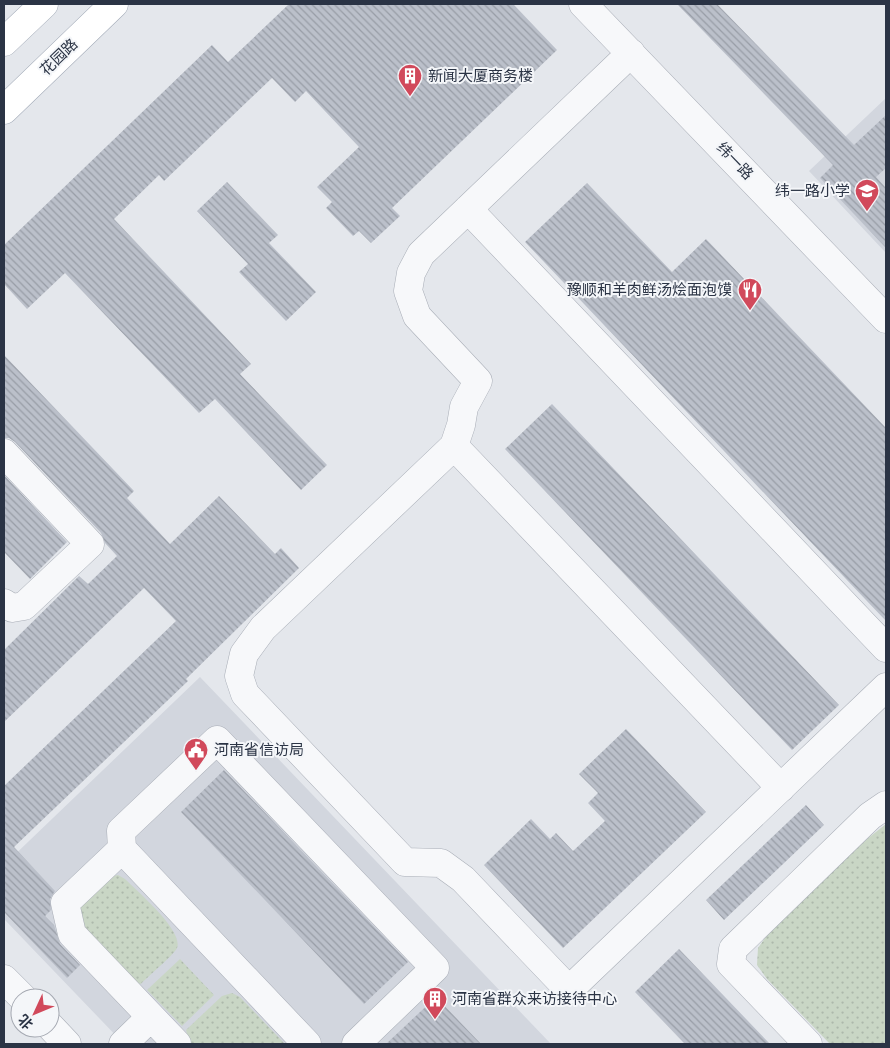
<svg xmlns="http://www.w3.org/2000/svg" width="890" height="1048" font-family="'Fira Sans','Noto Sans SC',sans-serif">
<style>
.built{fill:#d2d6de}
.grass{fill:url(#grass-dots)}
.building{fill:url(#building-back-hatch)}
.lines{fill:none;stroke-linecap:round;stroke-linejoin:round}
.minor-casing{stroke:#a9aeb7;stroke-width:29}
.major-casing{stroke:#a3abb8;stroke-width:29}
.minor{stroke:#f7f8fa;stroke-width:28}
.major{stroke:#fff;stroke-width:28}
.labels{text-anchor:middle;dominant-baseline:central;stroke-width:4;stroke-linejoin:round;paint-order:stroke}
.street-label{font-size:15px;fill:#2b3445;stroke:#f4f6f9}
.poi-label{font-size:15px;fill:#2b3445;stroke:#f4f6f9;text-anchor:start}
</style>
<defs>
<pattern id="grass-dots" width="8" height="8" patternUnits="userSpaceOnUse" patternTransform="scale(1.25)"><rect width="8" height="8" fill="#c9d6c5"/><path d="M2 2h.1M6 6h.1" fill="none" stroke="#adb8ab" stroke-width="1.8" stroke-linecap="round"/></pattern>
<pattern id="building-back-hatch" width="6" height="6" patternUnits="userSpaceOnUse" patternTransform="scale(1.25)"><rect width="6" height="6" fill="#bbc0ca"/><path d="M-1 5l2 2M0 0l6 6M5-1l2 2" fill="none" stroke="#989da6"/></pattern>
</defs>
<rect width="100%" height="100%" fill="#e4e7ec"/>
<!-- built -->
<path class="built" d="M886 98V253L809 171Z
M200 677 551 1044H124L4 919V865Z"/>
<!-- grass -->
<path class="grass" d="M886 824V1044H830L767 979 757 965 758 948 770 931 867 839Z
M118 875 125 879C137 891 184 931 177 948 173 956 148 976 141 984L131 981 76 926 72 911 108 877Z
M180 959 214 995 182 1026 147 990Z
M232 993 240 997 285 1044H190L186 1030 222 996Z"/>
<!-- building -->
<path class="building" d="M289 4H513L557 50 392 208 400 216 371 243 359 231 353 236 326 208 332 202 317 187 359 147 306 91 295 102 272 78 164 181 159 175 114 219 251 364 240 374 327 465 301 490 215 399 199 413 65 273 27 309 4 284V245L212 45 228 62Z
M677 4H717L854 145 886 115V168L876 177 886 188V248L820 178 833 165Z
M227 182 278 235 269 243 316 292 286 321 239 272 248 264 197 211Z
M587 183 672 272 706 239 886 428V621L525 242Z
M4 355 134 491 127 498 170 544 219 496 275 554 281 548 299 568 186 679 188 681 14 847 55 891 50 899 51 910 45 916 54 925 60 944 80 965 67 978 4 912V786L176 621 144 588 4 722V650L79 576 88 584 117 556 105 543 101 533 15 442 9 438H4Z
M552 404 839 705 792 750 505 449Z
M4 475 67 542 30 579 4 552Z
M626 729 706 812 563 948 484 865 531 819 550 839 556 833 573 851 605 821 588 803 598 793 579 774Z
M224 770 408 962 364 1004 181 812Z
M806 805 824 825 724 920 706 900Z
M679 949 770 1044H685L635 992Z
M436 997 481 1044H386Z"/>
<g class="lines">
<defs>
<path id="minor" d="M583 4 886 319
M631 53 421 254 411 273 408 291 417 316 478 381 464 407 461 425 454 446 263 628 244 654 239 676 245 694 405 862 441 863 463 879 569 990 886 687
M468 209 886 648
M454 446 781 788
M4 453 90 544 24 606 12 608 4 603
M122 849 121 831 217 740 435 968 356 1044
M4 979 23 998
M50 1026 67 1044
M123 1044 151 1017
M177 1044 72 934 65 903 122 849 307 1044
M808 1044 731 964 733 949 870 816 886 805"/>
<path id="major" d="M4 42 44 4
M4 110 114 4"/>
</defs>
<!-- minor casing -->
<use href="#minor" class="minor-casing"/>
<!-- major casing -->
<use href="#major" class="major-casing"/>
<!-- minor -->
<use href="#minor" class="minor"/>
<!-- major -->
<use href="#major" class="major"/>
</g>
<!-- icons -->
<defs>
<symbol id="building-pin" viewBox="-11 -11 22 30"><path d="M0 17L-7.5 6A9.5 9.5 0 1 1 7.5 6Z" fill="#d1495b" stroke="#f4f6f9"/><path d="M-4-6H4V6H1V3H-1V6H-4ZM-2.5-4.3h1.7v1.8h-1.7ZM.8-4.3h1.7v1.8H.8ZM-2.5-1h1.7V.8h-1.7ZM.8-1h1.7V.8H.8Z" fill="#fff"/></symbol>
<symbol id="school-pin" viewBox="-11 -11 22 30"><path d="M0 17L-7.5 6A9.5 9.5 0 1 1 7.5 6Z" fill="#d1495b" stroke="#f4f6f9"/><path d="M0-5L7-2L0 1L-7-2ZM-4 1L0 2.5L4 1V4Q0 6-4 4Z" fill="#fff"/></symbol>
<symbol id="restaurant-pin" viewBox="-11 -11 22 30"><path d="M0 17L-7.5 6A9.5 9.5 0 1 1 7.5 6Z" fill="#d1495b" stroke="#f4f6f9"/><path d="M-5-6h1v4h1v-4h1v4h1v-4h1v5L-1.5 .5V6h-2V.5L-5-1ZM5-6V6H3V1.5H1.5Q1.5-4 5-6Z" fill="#fff"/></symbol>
<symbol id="civic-pin" viewBox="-11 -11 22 30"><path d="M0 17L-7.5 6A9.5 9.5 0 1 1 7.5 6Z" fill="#d1495b" stroke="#f4f6f9"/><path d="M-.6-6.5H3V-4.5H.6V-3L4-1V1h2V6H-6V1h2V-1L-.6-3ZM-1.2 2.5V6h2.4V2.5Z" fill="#fff"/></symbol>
</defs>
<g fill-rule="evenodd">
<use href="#building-pin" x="396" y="62" width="28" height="38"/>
<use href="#school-pin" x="853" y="177" width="28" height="38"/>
<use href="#restaurant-pin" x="736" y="276" width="28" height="38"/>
<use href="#civic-pin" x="182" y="736" width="28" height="38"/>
<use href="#building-pin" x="421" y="985" width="28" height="38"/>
</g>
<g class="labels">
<!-- street labels -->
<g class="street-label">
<text transform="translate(59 57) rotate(-44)">花园路</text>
<text transform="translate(735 161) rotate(46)">纬一路</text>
</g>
<!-- poi labels -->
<g class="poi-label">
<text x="428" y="76">新闻大厦商务楼</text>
<text x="850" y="191" text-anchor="end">纬一路小学</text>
<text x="732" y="290" text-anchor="end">豫顺和羊肉鲜汤烩面泡馍</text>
<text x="214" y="750">河南省信访局</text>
<text x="452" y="999">河南省群众来访接待中心</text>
</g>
</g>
<!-- border -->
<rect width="890" height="1048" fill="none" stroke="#2b3445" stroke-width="10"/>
<!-- north arrow -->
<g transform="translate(35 1013) rotate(226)"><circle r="24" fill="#f4f6f9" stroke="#a4a8b1"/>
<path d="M0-4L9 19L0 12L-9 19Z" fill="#d1495b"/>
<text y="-8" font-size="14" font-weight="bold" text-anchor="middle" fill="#2b3445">北</text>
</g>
</svg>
